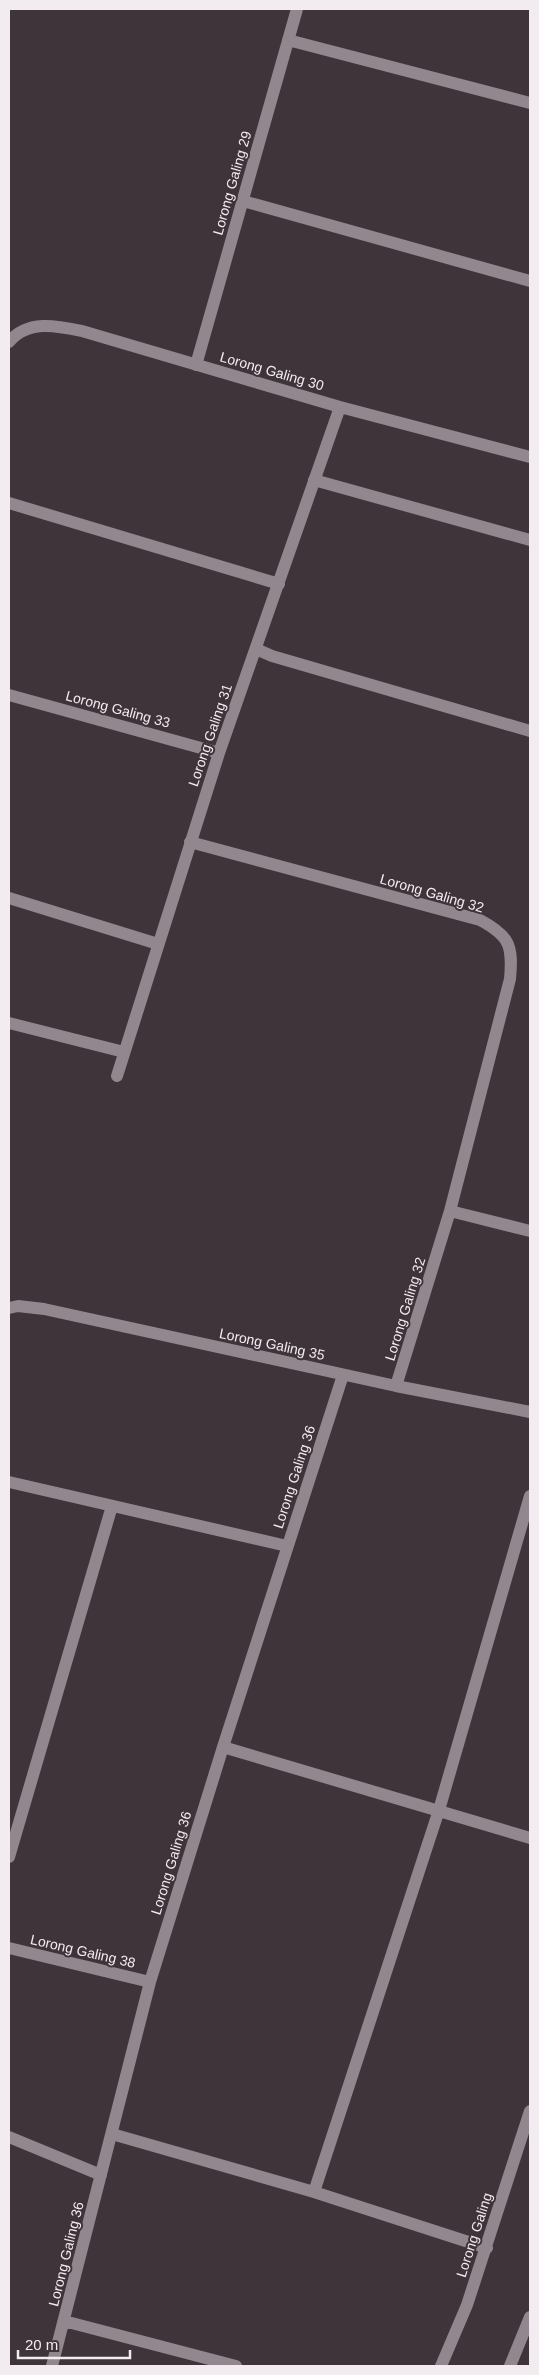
<svg xmlns="http://www.w3.org/2000/svg" width="539" height="2375" font-family="Helvetica,sans-serif">
<style>
.lines{fill:none;stroke-linecap:round;stroke-linejoin:round}
.minor{stroke:#92878e;stroke-width:12}
.labels{text-anchor:middle;dominant-baseline:central;stroke-width:4;stroke-linejoin:round;paint-order:stroke}
.street-label{font-size:14px;fill:#f2ebef;stroke:#3e343a}
</style>
<rect width="100%" height="100%" fill="#3e343a"/>
<g class="lines">
<!-- minor -->
<path class="minor" d="M288 40 530 103
M243 201 530 281
M9 342C28 319 58 326 82 331L340 407 530 457
M196 365 297 9
M314 480 530 540
M9 503 279 584
M256 649 272 656 530 731
M9 695 219 753
M190 842 480 920C510 936 513 946 510 979L450 1211 396 1386
M9 898 158 944
M9 1023 124 1052
M117 1076 219 753 340 407
M450 1211 530 1231
M9 1308 18 1306 44 1309 396 1386 530 1412
M9 1482 287 1546
M223 1747 530 1838
M9 1857 112 1506
M9 1948 150 1982
M112 2134 314 2192 487 2248
M9 2137 101 2175
M314 2192 439 1810 530 1496
M64 2321 236 2366
M52 2366 150 1982 223 1747 343 1375
M441 2366 467 2305 530 2111
M510 2366 530 2317"/>
</g>
<g class="labels">
<!-- street labels -->
<g class="street-label">
<text transform="translate(232 183) rotate(-74)">Lorong Galing 29</text>
<text transform="translate(272 371) rotate(16)">Lorong Galing 30</text>
<text transform="translate(118 709) rotate(15)">Lorong Galing 33</text>
<text transform="translate(210 735) rotate(-71)">Lorong Galing 31</text>
<text transform="translate(432 893) rotate(16)">Lorong Galing 32</text>
<text transform="translate(405 1309) rotate(-73)">Lorong Galing 32</text>
<text transform="translate(272 1344) rotate(12)">Lorong Galing 35</text>
<text transform="translate(294 1477) rotate(-72)">Lorong Galing 36</text>
<text transform="translate(171 1863) rotate(-73)">Lorong Galing 36</text>
<text transform="translate(83 1951) rotate(13)">Lorong Galing 38</text>
<text transform="translate(474 2235) rotate(-72)">Lorong Galing</text>
<text transform="translate(66 2254) rotate(-76)">Lorong Galing 36</text>
</g>
</g>
<!-- border -->
<rect width="539" height="2375" fill="none" stroke="#f2ebef" stroke-width="20"/>
<!-- scale -->
<path d="M18 2350v8h112v-8" fill="none" stroke="#f2ebef" stroke-width="2.5"/>
<text x="25" y="2350" font-size="15" fill="#f2ebef" stroke="#3e343a" stroke-width="4" paint-order="stroke">20 m</text>
</svg>
